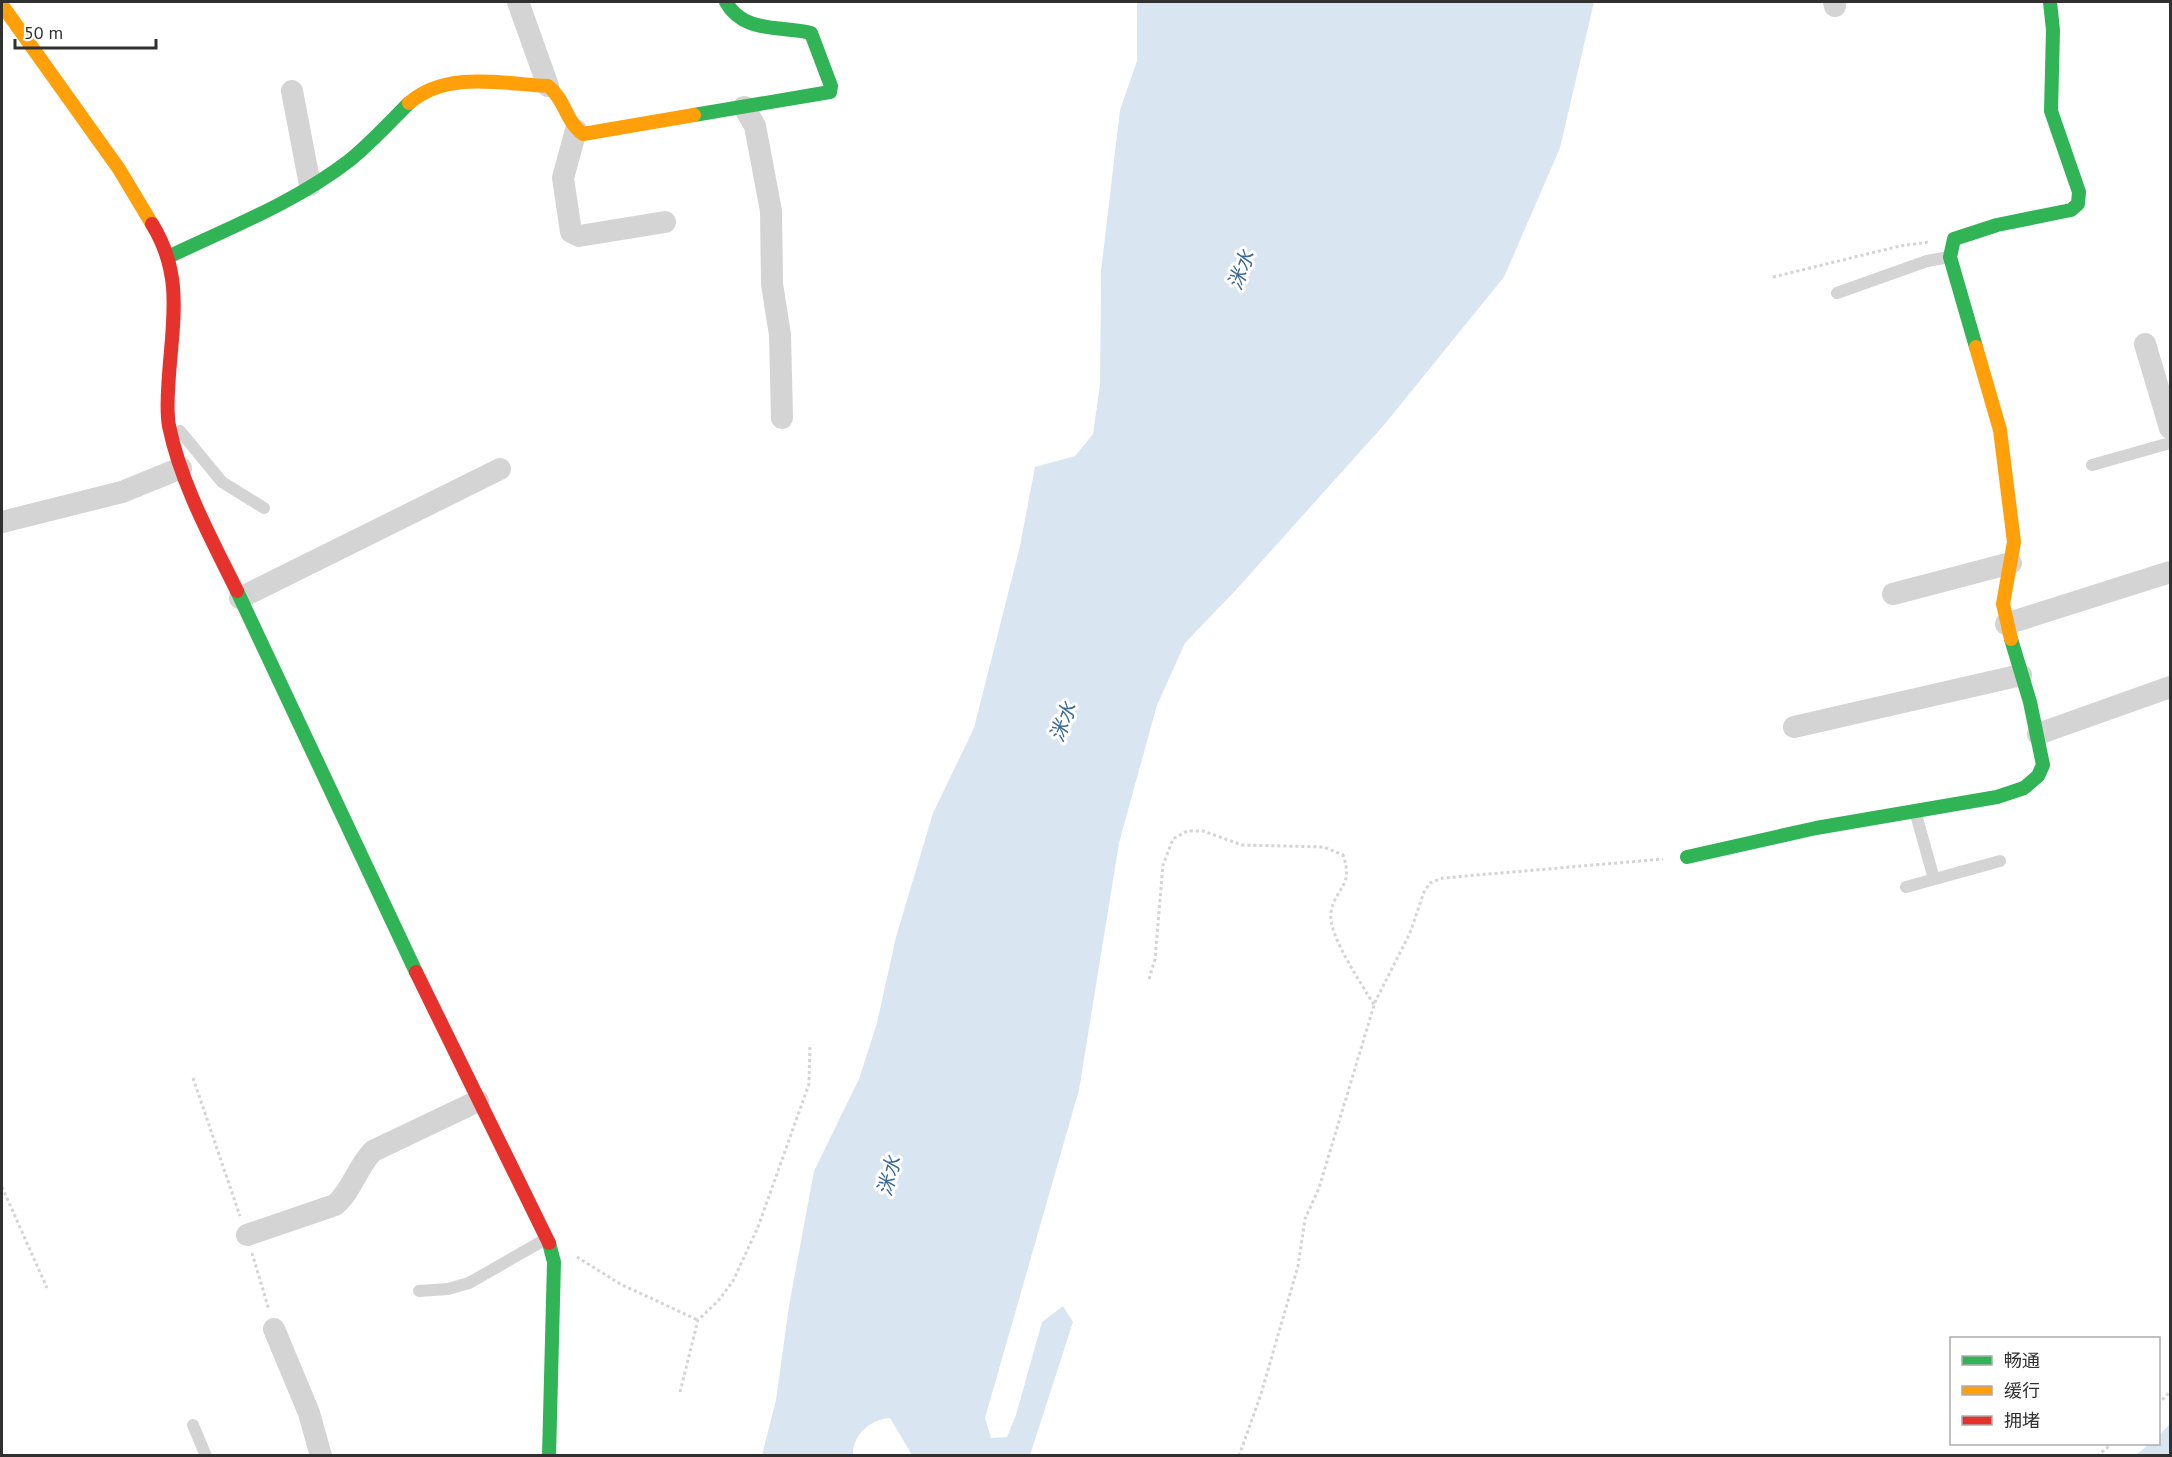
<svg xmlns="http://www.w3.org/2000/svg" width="2172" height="1457" font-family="'PT Sans','Noto Sans SC',sans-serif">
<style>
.water{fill:#d9e6f2}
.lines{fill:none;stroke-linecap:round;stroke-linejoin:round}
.path{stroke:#d4d4d4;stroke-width:3;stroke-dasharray:3 3;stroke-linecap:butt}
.lane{stroke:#d4d4d4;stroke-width:12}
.street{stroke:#d4d4d4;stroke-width:22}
.fast{stroke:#30b455;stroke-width:14}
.slow{stroke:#ff9f0a;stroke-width:14}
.jam{stroke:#e5322d;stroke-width:14}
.labels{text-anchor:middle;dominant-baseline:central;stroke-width:6;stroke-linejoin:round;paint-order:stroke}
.water-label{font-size:20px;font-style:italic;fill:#3b6a94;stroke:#fff}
</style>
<rect width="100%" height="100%" fill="#fff"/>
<!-- water -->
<path class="water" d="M1137 2H1594L1560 148 1504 277 1384 425 1234 592 1185 643 1157 705 1119 843 1079 1090 985 1418 991 1438 1007 1437 1016 1415 1042 1322 1063 1306 1073 1322 1030 1455H912L890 1418C871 1419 852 1435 853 1455H762L776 1400 789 1306 814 1171 859 1079 877 1023 896 937 933 813 974 728 1020 546 1035 467 1075 456 1093 434 1100 385 1101 271 1120 110 1137 61Z
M2170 1424V1455H2136L2149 1444H2158L2159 1435Z"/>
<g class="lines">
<!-- path -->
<path class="path" d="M1773 277 1900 246 1929 242
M1149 979 1155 959 1163 865 1173 839 1187 831H1203L1242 845 1324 847 1343 855C1354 887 1336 886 1331 912 1327 934 1362 984 1374 1005
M193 1078 240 1216
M2 1187 47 1288
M252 1253 269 1310
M577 1257 622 1285 698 1320
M680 1392 698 1320 718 1301 733 1281 758 1227 809 1084 810 1044
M2158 1404 2170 1392
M1239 1456 1261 1394 1298 1266 1305 1219 1319 1188 1375 1002 1410 933 1424 892 1430 883 1443 878 1663 859
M2097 1456 2112 1444"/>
<!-- lane -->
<path class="lane" d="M1837 293 1927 261 1949 257
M180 431 222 482 264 508
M2092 465 2170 443
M1915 811 1934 879
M1906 887 2000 861
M419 1291 448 1289 469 1283 546 1239
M193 1425 206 1456"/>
<!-- street -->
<path class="street" d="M518 2 548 86
M1834 2 1835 6
M292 91 310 185
M744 107 755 126 771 211 772 284 780 335 782 418
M576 130 563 178 571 232 579 236 665 222
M2145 344 2170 428
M2 522 122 492 181 468
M1893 594 2011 563
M240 598 500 469
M2006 624 2170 572
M1794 727 2021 675
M2038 734 2170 687
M247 1235 335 1205C352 1191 357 1167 373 1151L478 1101
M274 1329 309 1413 321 1456"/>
<!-- fast -->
<path class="fast" d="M694 115 830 92 831 86 811 33C780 25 744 34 726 2
M168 257C229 228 296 202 350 160 371 143 390 122 409 103
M1976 347 1950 257 1954 239 1997 225 2071 210 2078 204 2079 192 2051 111 2053 30 2050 2
M237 591 416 972
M1687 857 1816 828 1997 797 2024 788 2038 776 2043 765 2030 702 2011 639
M549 1243 554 1262 549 1456"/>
<!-- slow -->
<path class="slow" d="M2 5 119 169 152 224
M409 103C447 70 502 84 548 86 565 99 566 122 583 134L694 115
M1976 347 2000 430 2014 542 2003 604 2011 639"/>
<!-- jam -->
<path class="jam" d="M152 224C183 274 173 319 169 375 168 392 166 409 169 426 181 484 211 538 237 591
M416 972 549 1243"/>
</g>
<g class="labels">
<!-- water labels -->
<g class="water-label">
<text transform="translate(1241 270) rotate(-69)">洣水</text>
<text transform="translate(1063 722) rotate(-69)">洣水</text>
<text transform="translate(889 1176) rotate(-75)">洣水</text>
</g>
</g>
<!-- border -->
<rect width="2172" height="1457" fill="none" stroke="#303030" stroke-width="6"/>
<!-- legend -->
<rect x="1950" y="1337" width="210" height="108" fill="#ffffff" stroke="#acacac" stroke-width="1.5"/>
<rect x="1962" y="1356" width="30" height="9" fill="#30b455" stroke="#acacac" stroke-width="1.5"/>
<text x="2004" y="1367" font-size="18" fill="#303030">畅通</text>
<rect x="1962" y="1386" width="30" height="9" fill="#ff9f0a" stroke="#acacac" stroke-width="1.5"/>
<text x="2004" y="1397" font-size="18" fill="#303030">缓行</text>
<rect x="1962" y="1416" width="30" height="9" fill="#e5322d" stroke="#acacac" stroke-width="1.5"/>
<text x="2004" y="1427" font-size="18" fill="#303030">拥堵</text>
<!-- scale -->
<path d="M15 39v9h141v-9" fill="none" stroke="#303030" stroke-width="3"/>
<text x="24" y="39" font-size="18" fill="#303030" stroke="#ffffff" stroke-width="4.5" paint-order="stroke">50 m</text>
</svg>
